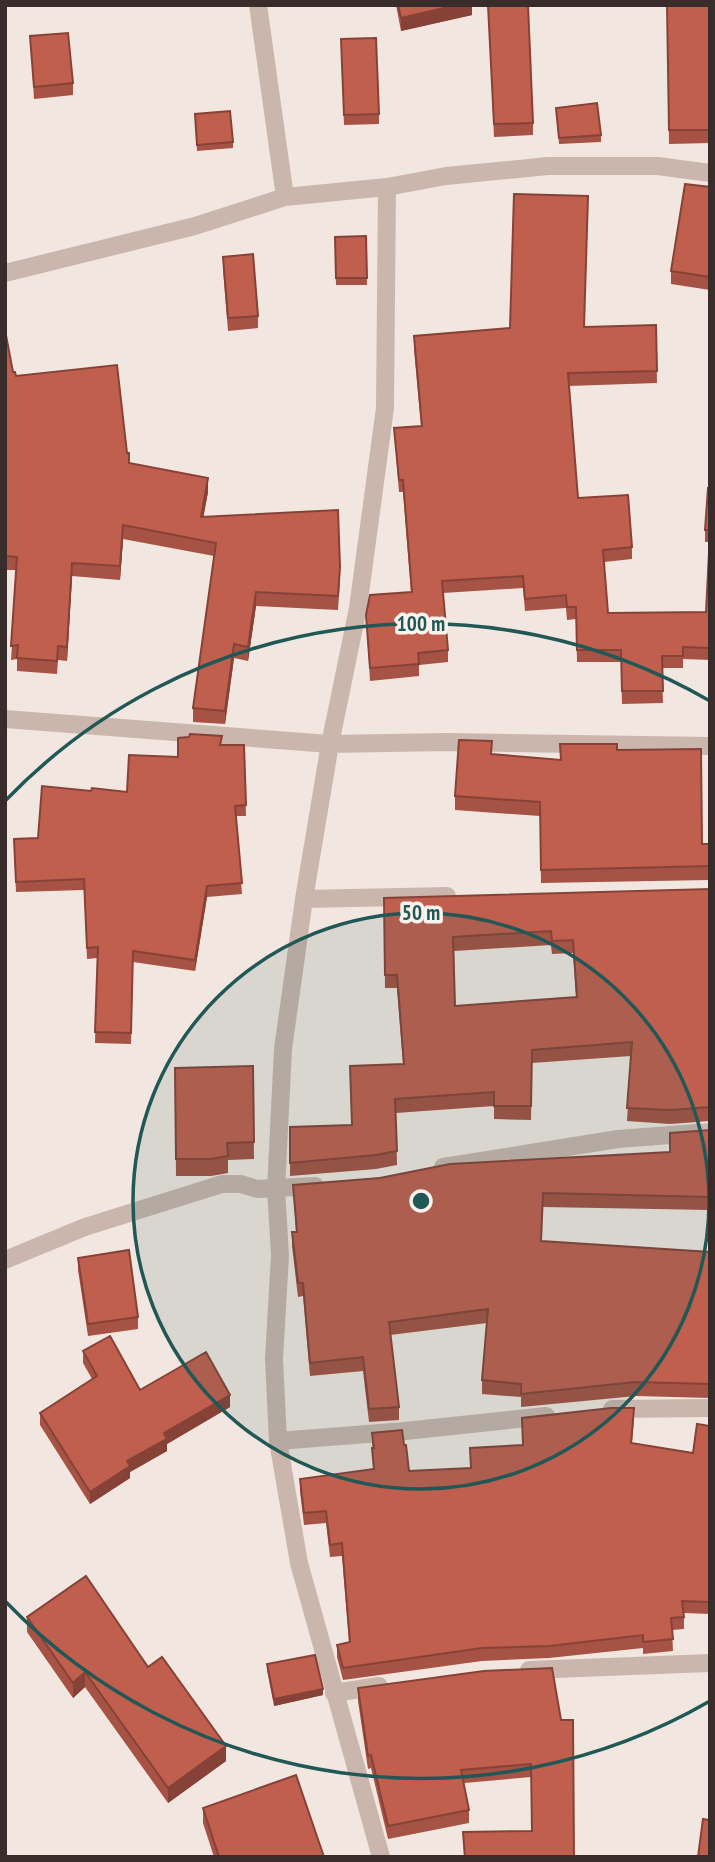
<svg xmlns="http://www.w3.org/2000/svg" width="715" height="1862" font-family="'PT Sans Narrow',sans-serif">
<style>
.lines{fill:none;stroke-linecap:round;stroke-linejoin:round}
.minor{stroke:#cab6ac;stroke-width:18}
.wall{fill:#a65244;fill-rule:evenodd}
.shaded-wall{fill:#874237}
.building{fill:#c15f4f;stroke:#874237;stroke-width:2;fill-rule:evenodd}
.ring{fill:none;stroke:#215856;stroke-width:3.5}
.centre{fill:#215856;stroke:#faf2ec;stroke-width:3.5}
.ring-label{font-size:21px;text-anchor:middle;font-weight:bold;fill:#215856;stroke:#faf2ec;stroke-width:7;stroke-linejoin:round;paint-order:stroke}
</style>
<rect width="100%" height="100%" fill="#f2e7e0"/>
<g class="lines">
<!-- minor -->
<path class="minor" d="M258 5 285 197
M5 273 195 226 285 197 387 187 446 176 548 166H658L710 173
M5 719 330 744 447 742 710 746
M304 899 447 896
M443 1167 618 1139 710 1132
M5 1260 85 1227 222 1184H241L257 1189 315 1186
M612 1409 710 1408
M278 1441 405 1431 546 1416
M529 1670 710 1663
M334 1693 379 1686
M381 1857 299 1563 278 1441 274 1359 280 1255 276 1189 283 1049 304 899 330 744 358 608 385 408 387 187"/>
</g>
<!-- wall -->
<path class="wall" d="M396 5H472V15L401 31Z
M488 5 533 123V135L494 137Z
M667 5H710V143L669 144Z
M30 36 73 83V95L34 99Z
M341 49 379 114V124L344 125Z
M556 108 601 135V142L559 144Z
M195 114 233 142V148L197 151Z
M710 187V290L671 284V271Z
M366 236 367 285H336L335 237Z
M223 257 258 316V328L228 331 223 269Z
M656 325 657 383 569 386 578 498 632 547V559L604 562 608 613 706 612 709 542H705V530L710 488V660L683 659V668H662L663 703 622 704 621 662H577L576 619 567 620 566 608 525 611 523 588 443 593 448 650V662L419 665V676L370 681 366 615 411 592 403 492H399L394 428 421 426 414 349V336L585 327Z
M5 330 13 372 16 376 127 453 129 463 208 492 203 517 340 580 338 610 256 606 248 661 234 658 225 724 193 722V708L214 556 123 539 120 580 72 576 67 661 58 660 57 674 17 671V659L11 660 17 570H5Z
M222 745H244L246 816H236L242 894 207 897 195 971 133 962 131 1044 95 1043 97 958 87 959 84 890 16 892 14 849 38 838 91 791 127 792 178 757Z
M617 750 702 844H710V880L541 883 540 816 455 810V796L492 754 560 760Z
M710 889V1121L670 1124 627 1121 631 1056 532 1063 531 1120 494 1119V1106L396 1113 397 1165 376 1169 290 1176V1127L351 1125 403 1064 397 988H385L384 898ZM551 945 552 954 573 953 576 998 455 1006 454 951Z
M253 1066 254 1159 228 1160V1173L211 1176H176L175 1068Z
M710 1130V1210L543 1207 541 1241 710 1252V1398L636 1396 521 1407V1397L482 1394V1380L487 1323 390 1335 399 1407V1420L369 1422 363 1371 310 1376 303 1296 298 1297 292 1246V1232H296L293 1185 670 1152Z
M78 1258 138 1317V1329L88 1336 78 1270Z
M83 1351 140 1390 230 1407 167 1444V1451L130 1472V1478L90 1504 40 1425V1413L92 1379 83 1363Z
M522 1418 634 1420 632 1443 693 1453 710 1426V1614L684 1613V1629L672 1630 673 1651 643 1654V1648L549 1658 482 1661 343 1680 337 1657V1645L349 1642 342 1556 330 1557 326 1523 304 1525 300 1491V1479L373 1469 372 1433 404 1445 409 1471 470 1468V1448L523 1445Z
M27 1617 226 1761 168 1803 85 1687 73 1698 27 1632Z
M267 1664 323 1695 274 1706 267 1670Z
M552 1668 574 1857H464L463 1832 532 1831 531 1777 464 1783 469 1810V1823L388 1839 371 1768 368 1769 358 1701V1688Z
M203 1808 324 1857H214L203 1823Z"/>
<!-- shaded-wall -->
<path class="shaded-wall" d="M457 5H472V15L401 31V18Z
M208 478V492L201 531V517Z
M123 525V539L120 580V566Z
M72 563V576L67 661V647Z
M256 592V606L248 661V647Z
M234 644V658L225 724V711Z
M207 886V897L195 971V960Z
M230 1395V1407L167 1444V1451L130 1472V1478L90 1504V1492L127 1461 164 1433Z
M85 1672V1687L73 1698V1683Z
M323 1689V1695L274 1706V1699Z
M226 1746V1761L168 1803V1788Z"/>
<!-- building -->
<path class="building" d="M398 5H457L401 18Z
M488 5H528L533 123 494 124Z
M667 5H710V130H669Z
M68 33 73 83 34 87 30 36Z
M376 38 379 114 344 115 341 39Z
M597 103 601 135 559 138 556 108Z
M230 111 233 142 197 145 195 114Z
M685 184 710 187V277L671 271Z
M514 194 588 196 584 327 656 325 657 371 568 373 578 498 628 495 632 547 603 550 608 613 706 612 710 533V648L683 647V656H662L663 691H622L621 650H577L576 607H567L566 595 525 599 523 576 442 581 448 650 418 653 419 664 370 668 366 615 370 595 412 592 403 480H399L394 428 422 426 414 336 510 328Z
M366 236 367 278H336L335 237Z
M253 254 258 316 228 318 223 257Z
M5 330 13 372H15L16 376 117 365 127 453H129V463L208 478 201 517 338 510 340 567 338 596 256 592 248 647 234 644 225 711 193 708 216 543 123 525 120 566 72 563 67 647 58 646 57 661 17 658 18 645 11 646 17 557 5 556Z
M708 488H710V530H705Z
M190 734 222 736 220 745H244L246 805 235 806 242 883 207 886 195 960 133 951 131 1033 95 1032 98 947 87 948 84 879 16 882 14 839 38 838 42 786 91 791 92 788 127 792 129 755 178 757V738L189 737Z
M459 740 492 741 491 754 561 760 560 744H617V750L701 749 702 844H710V866L541 870 540 802 455 796Z
M710 889V1107L670 1110 627 1108 632 1042 532 1050 531 1106H494V1092L395 1099 397 1151 376 1155 290 1163V1127L352 1125 350 1066 404 1064 397 975H385L384 898ZM551 931 552 941 573 940 577 997 455 1006 453 937Z
M253 1066 254 1142 227 1143 228 1156 211 1159H176L175 1068Z
M710 1130V1197L543 1193 541 1241 710 1252V1384L636 1382 521 1394V1384L482 1380 488 1309 389 1322 399 1407 369 1409 363 1357 310 1363 303 1283H298L292 1232H297L293 1185 380 1178 450 1164 670 1152V1133Z
M129 1250 138 1317 88 1324 78 1258Z
M110 1336 140 1390 206 1352 230 1395 164 1433 167 1439 127 1461 130 1466 90 1492 40 1413 97 1376 83 1351Z
M611 1408H634L631 1443 693 1453 697 1424 710 1426V1602L682 1601 684 1617 671 1618 673 1639 643 1642V1635L549 1646 482 1648 343 1668 337 1645 350 1642 342 1543 330 1545 326 1511 304 1513 300 1479 374 1469 372 1448H374L372 1433 402 1430 404 1445H406L409 1471 471 1468 470 1448 523 1445 522 1418Z
M86 1576 148 1667 162 1657 226 1746 168 1788 85 1672 73 1683 27 1617Z
M315 1655 323 1689 274 1699 267 1664Z
M552 1668 561 1720H573L574 1857H465L463 1832 532 1831 531 1764 461 1770 469 1810 388 1826 371 1755 368 1756 358 1688 484 1671Z
M296 1775 324 1857H219L203 1808Z
M703 1819 710 1820V1857H698Z"/>
<!-- distance rings -->
<circle cx="421" cy="1201" r="288" fill="#215856" fill-opacity=".12"/>
<g class="ring">
<circle cx="421" cy="1201" r="288"/>
<path d="M710 1701A577 577 0 0 1 6 1602M6 800A577 577 0 0 1 710 701"/>
</g>
<circle cx="421" cy="1201" r="10" class="centre"/>
<g class="ring-label">
<text x="421" y="631">100 m</text>
<text x="421" y="920">50 m</text>
</g>
<!-- border -->
<rect width="715" height="1862" fill="none" stroke="#382d2a" stroke-width="14"/>
</svg>
